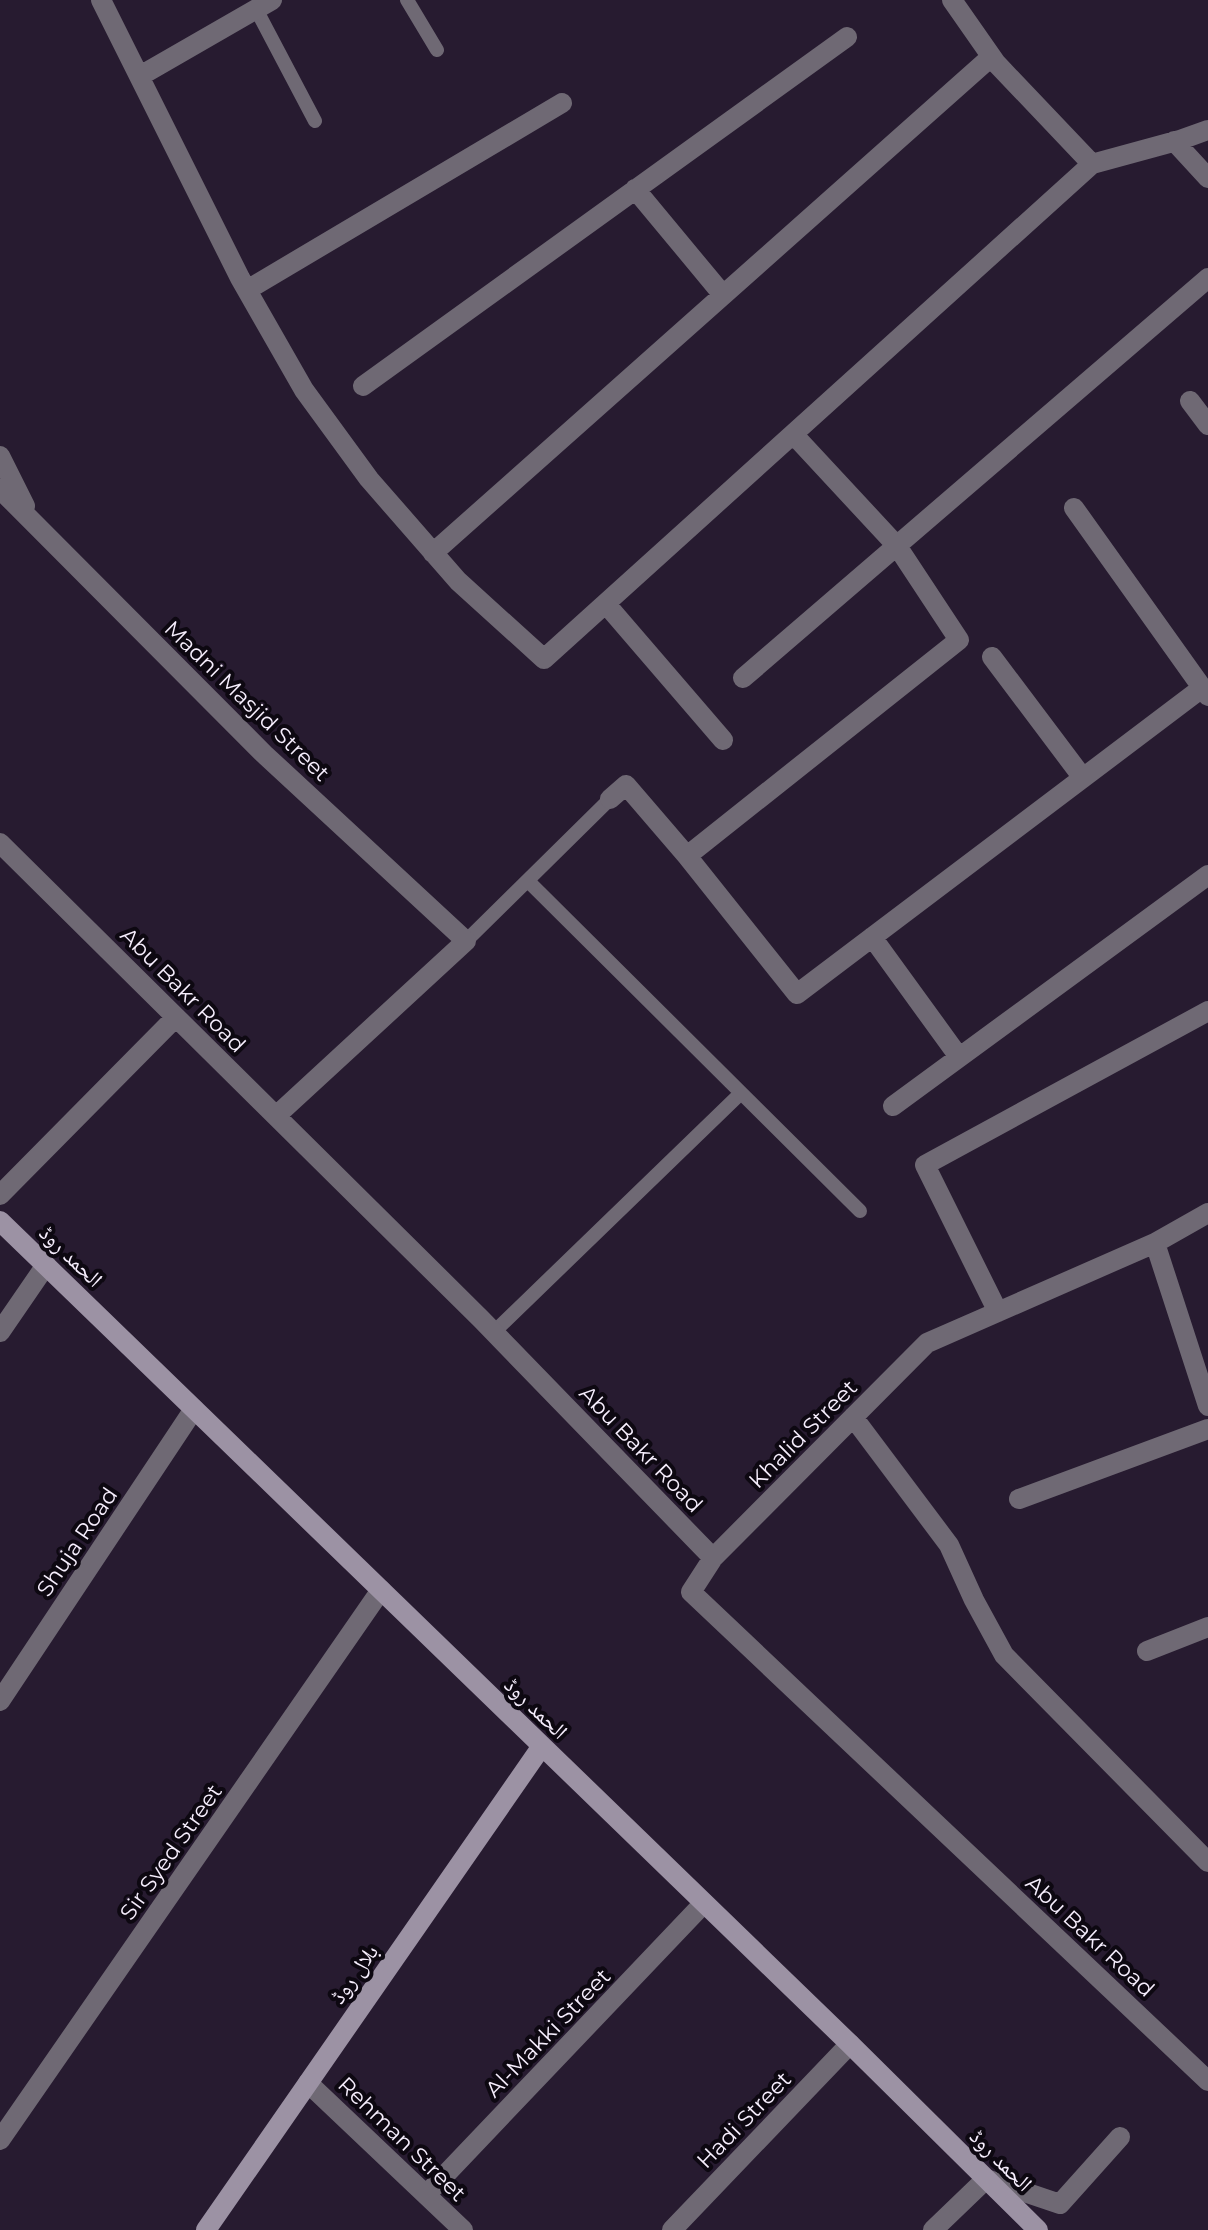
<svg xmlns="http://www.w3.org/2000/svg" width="1208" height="2230" font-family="Montserrat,'Noto Naskh Arabic',sans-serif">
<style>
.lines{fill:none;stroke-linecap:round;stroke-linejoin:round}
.lane{stroke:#6f6974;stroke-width:14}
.street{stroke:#6f6974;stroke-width:20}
.secondary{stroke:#9c92a4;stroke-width:20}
.labels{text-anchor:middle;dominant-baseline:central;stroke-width:8;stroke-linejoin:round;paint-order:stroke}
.street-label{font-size:22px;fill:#f6eefd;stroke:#0d0811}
</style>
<rect width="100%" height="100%" fill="#271b30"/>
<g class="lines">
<!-- lane -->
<path class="lane" d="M407 0 437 50
M256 9 315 121
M528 881 860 1211
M466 941 610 799
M494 1332 741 1093"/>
<!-- street -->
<path class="street" d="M101 0 240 278 304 390 369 479 458 581 544 659 1092 164
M952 0 996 63 1092 164 1180 140 1208 130
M140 76 272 0
M1174 141 1208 178
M635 189 723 295
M247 290 562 103
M363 386 847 37
M1190 401 1208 425
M0 456 25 506
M0 489 264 754 466 941 276 1116
M1074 508 1208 696
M433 553 991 57
M606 604 723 740
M992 657 1083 778
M743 678 1208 278
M610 799 626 785 687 856 959 640 897 546 793 434
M0 843 481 1319 713 1558
M687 856 797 994 1202 688
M872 937 959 1057
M893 1106 1208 875
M0 1195 176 1017
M1208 1213 1155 1243 927 1343 713 1558 691 1592 1208 2081
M1155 1243 1208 1406
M998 1312 925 1165 1208 1011
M0 1332 46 1265
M853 1417 949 1545 974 1600 1004 1655 1208 1862
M1019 1499 1208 1429
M1147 1651 1208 1627
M0 1701 194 1409
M308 2083 463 2230
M0 2140 381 1590
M426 2195 704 1903
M672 2230 850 2044
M933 2230 986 2179 1060 2204 1120 2137"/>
<!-- secondary -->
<path class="secondary" d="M0 1221 850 2044 1038 2230
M206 2230 542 1746"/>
</g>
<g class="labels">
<!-- street labels -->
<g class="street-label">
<text transform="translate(247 701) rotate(44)">Madni Masjid Street</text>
<text transform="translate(183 990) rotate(45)">Abu Bakr Road</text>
<text transform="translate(71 1256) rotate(44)">الحمد روڈ</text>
<text transform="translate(803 1434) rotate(-45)">Khalid Street</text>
<text transform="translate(641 1449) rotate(46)">Abu Bakr Road</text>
<text transform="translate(77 1542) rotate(-56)">Shuja Road</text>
<text transform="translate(536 1708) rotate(44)">الحمد روڈ</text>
<text transform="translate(171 1852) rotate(-55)">Sir Syed Street</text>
<text transform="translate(1090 1936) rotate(43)">Abu Bakr Road</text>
<text transform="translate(354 1974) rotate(-55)">بلال روڈ</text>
<text transform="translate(548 2033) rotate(-46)">Al-Makki Street</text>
<text transform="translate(744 2120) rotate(-46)">Hadi Street</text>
<text transform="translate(402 2139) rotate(44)">Rehman Street</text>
<text transform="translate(1001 2160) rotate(45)">الحمد روڈ</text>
</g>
</g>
</svg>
